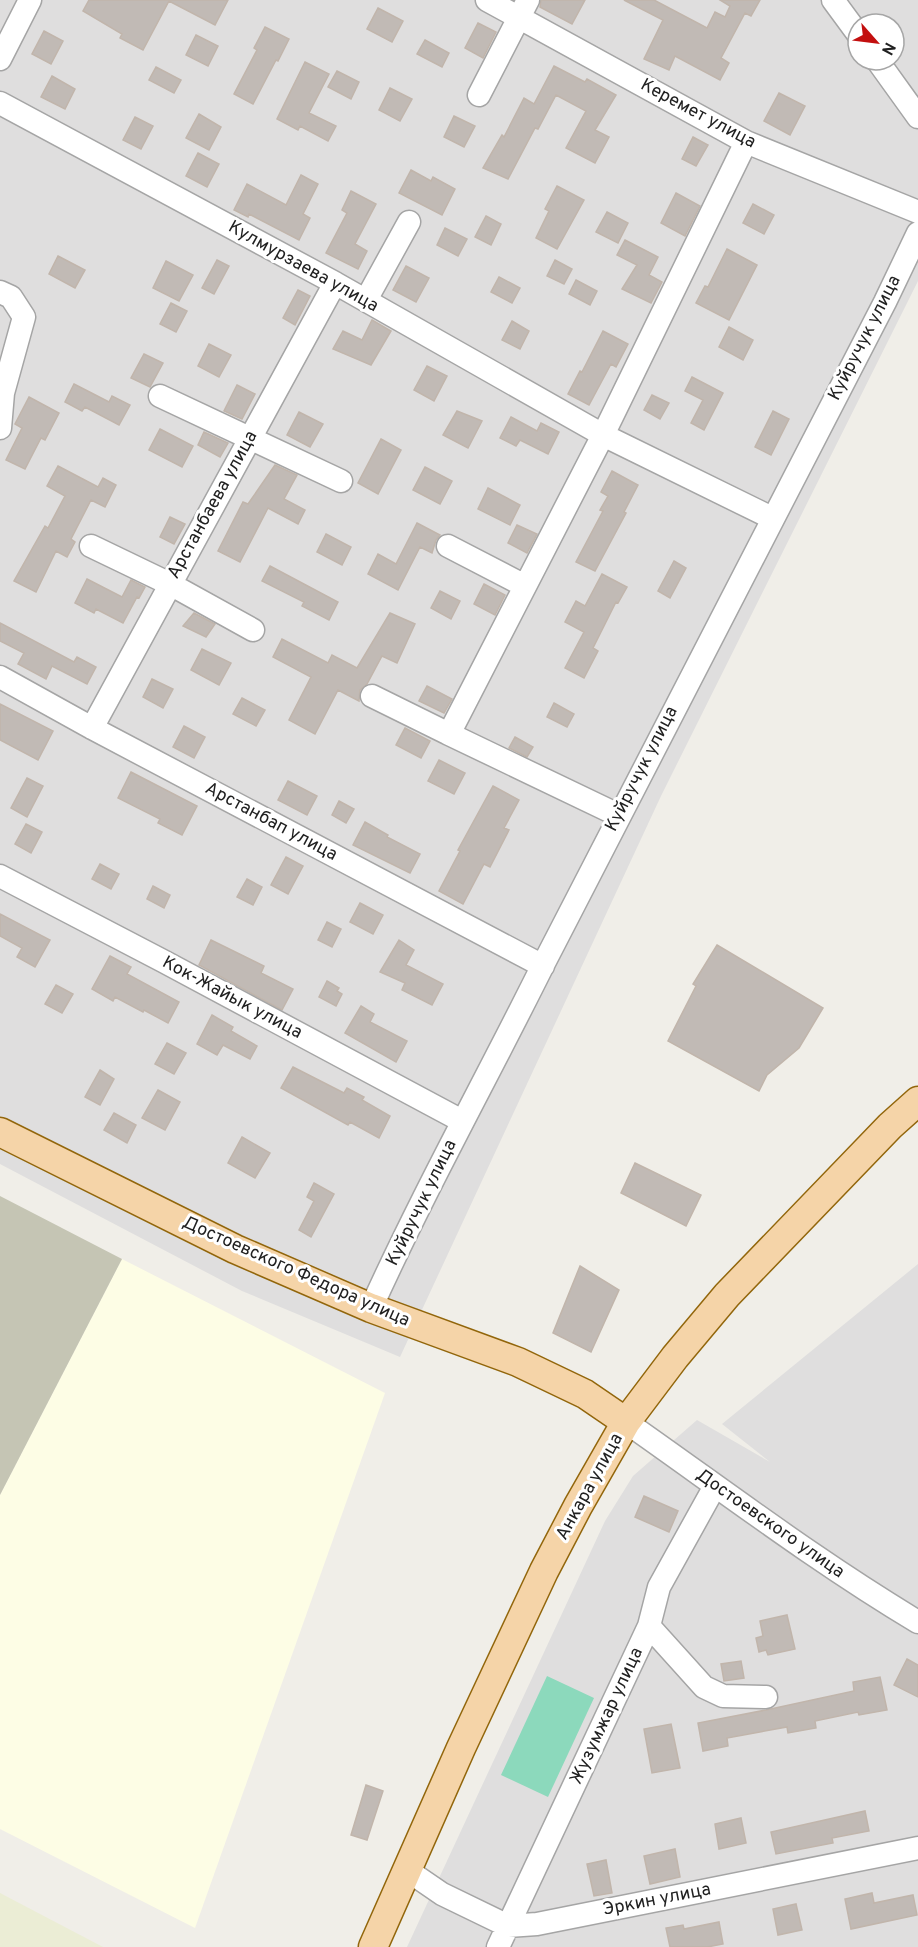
<svg xmlns="http://www.w3.org/2000/svg" width="918" height="1947" font-family="Overpass,sans-serif">
<style>
.residential{fill:#dfdede;fill-rule:evenodd}
.education{fill:#fdfde5}
.construction{fill:#c5c5b4}
.farmland{fill:#ebedd5}
.pitch{fill:#8cd9bc}
.building{fill:#c1bab5;stroke:#c1b5ab;stroke-width:1.5}
.lines{fill:none;stroke-linecap:round;stroke-linejoin:round}
.minor-casing{stroke:#a5a5a5;stroke-width:25}
.major-casing{stroke:#92660b;stroke-width:31}
.minor{stroke:#fff;stroke-width:22}
.major{stroke:#f5d4a8;stroke-width:28}
.labels{text-anchor:middle;dominant-baseline:central;stroke-width:6;stroke-linejoin:round;paint-order:stroke}
.street-label{font-size:18px;fill:#212121;stroke:#fff}
</style>
<rect width="100%" height="100%" fill="#f0eee8"/>
<!-- residential -->
<path class="residential" d="M0 0H918V281L661 796 400 1357 242 1291 0 1164ZM858 24H894V60H858Z
M918 1264V1947H407L605 1521 633 1476 697 1420 770 1462 722 1424Z"/>
<!-- education -->
<path class="education" d="M122 1259 385 1393 195 1928 0 1829V1495Z"/>
<!-- construction -->
<path class="construction" d="M0 1196 122 1259 0 1495Z"/>
<!-- farmland -->
<path class="farmland" d="M0 1893 103 1947H0Z"/>
<!-- pitch -->
<path class="pitch" d="M547 1676 594 1698 548 1797 501 1775Z"/>
<!-- building -->
<path class="building" d="M89 0H228L215 25 169 1 143 50 120 38 122 34 83 11Z
M541 0H585L572 24 540 7Z
M624 0H654L707 28 715 12 725 17 730 6 720 0H760L751 16 745 13 721 58 729 63 720 80 675 56 669 70 644 59 663 20Z
M378 8 403 21 392 42 367 29Z
M478 23 496 32 483 58 465 48Z
M265 27 289 39 278 61 276 60 253 104 234 94 257 50 254 48Z
M44 31 63 41 51 64 32 54Z
M196 35 218 46 208 66 186 55Z
M425 40 449 53 442 67 417 54Z
M305 62 329 74 309 113 336 126 328 141 300 126 298 130 277 119Z
M554 66 585 82 587 79 616 95 595 130 609 137 595 163 566 148 586 111 556 95 538 129 535 128 508 179 483 168 502 135 504 137 524 98 534 104Z
M156 67 181 80 174 93 149 80Z
M337 71 359 82 351 99 328 87Z
M52 76 75 89 65 109 41 97Z
M390 88 412 99 400 121 379 110Z
M779 93 805 106 790 135 764 121Z
M199 114 221 127 209 150 186 138Z
M454 116 475 126 464 147 444 137Z
M135 117 153 126 141 149 123 140Z
M693 137 708 145 696 166 682 159Z
M198 153 219 164 207 187 186 176Z
M411 170 431 181 433 177 455 189 442 215 399 193Z
M301 175 318 184 303 214 310 218 299 240 249 214 248 217 234 210 247 184 286 205Z
M557 186 584 200 557 249 536 238 549 211 545 209Z
M351 191 376 204 355 244 367 251 358 269 326 253 347 213 342 210Z
M676 193 700 206 685 236 661 223Z
M753 204 774 215 764 234 743 223Z
M607 212 628 223 618 243 596 232Z
M486 216 501 224 491 245 475 237Z
M445 228 467 239 458 256 437 245Z
M625 240 658 257 649 275 662 282 651 303 622 289 637 265 617 255Z
M727 249 757 265 729 320 696 303 705 286 708 287Z
M58 256 85 270 75 288 49 274Z
M217 260 229 266 214 294 202 288Z
M555 260 572 269 564 284 547 276Z
M166 261 193 275 179 301 153 288Z
M406 266 429 278 416 302 393 290Z
M499 277 520 288 512 303 491 292Z
M576 280 597 291 590 305 569 294Z
M298 290 310 296 295 325 283 318Z
M171 303 187 311 176 332 160 324Z
M372 320 391 331 371 365 333 349 343 331 362 340Z
M512 321 529 331 520 349 502 340Z
M729 327 753 340 743 360 719 347Z
M603 331 628 344 616 367 611 364 589 405 568 394 580 371 582 372Z
M209 344 231 355 219 377 198 366Z
M144 354 163 363 150 387 131 378Z
M427 366 447 376 434 401 414 390Z
M692 377 723 393 704 430 691 423 703 400 685 391Z
M74 384 109 402 112 396 130 405 119 425 85 407 82 411 65 402Z
M237 385 255 394 242 419 224 411Z
M652 395 669 403 660 419 644 410Z
M29 397 59 413 45 440 41 438 25 469 6 460 22 428 15 424Z
M457 411 482 421 468 448 443 435Z
M773 411 789 419 771 455 755 447Z
M299 412 323 424 310 447 287 435Z
M511 417 537 431 541 423 559 432 548 454 520 440 516 446 500 438Z
M160 429 193 446 182 467 149 450Z
M204 432 228 443 220 457 198 445Z
M381 439 401 450 378 494 358 483Z
M275 465 297 475 284 499 305 510 298 524 268 508 240 562 218 551 243 502 248 504Z
M58 466 98 487 103 478 116 485 105 507 91 500 71 539 75 542 67 557 56 551 36 592 14 581 45 526 48 528 65 496 47 486Z
M425 467 452 481 440 504 413 490Z
M612 471 638 485 624 512 626 513 595 571 576 562 603 511 600 510 608 496 601 492Z
M488 488 520 505 510 525 478 509Z
M170 517 185 524 174 544 160 537Z
M417 523 440 535 436 540 432 553 420 547 398 590 368 574 378 554 396 564Z
M517 525 537 534 527 553 508 543Z
M326 534 351 547 342 565 317 552Z
M674 561 686 568 670 598 658 591Z
M270 566 338 602 329 620 302 606 304 602 262 581Z
M602 574 627 587 618 603 616 602 593 648 598 651 584 678 565 668 584 632 565 622 576 601 585 606Z
M87 579 122 597 131 580 145 587 139 598 137 597 123 623 96 609 94 613 75 603Z
M484 584 505 595 495 615 474 604Z
M440 591 460 601 451 619 431 608Z
M194 613 215 624 206 637 183 626Z
M390 613 415 624 397 663 382 656 367 684 360 690 359 701 338 690 315 734 289 720 311 677 273 657 282 639 328 663 332 655 357 668Z
M0 623 74 662 77 657 96 667 87 684 52 666 46 679 18 664 24 653 0 641Z
M202 649 231 663 219 685 191 670Z
M152 679 173 689 163 708 143 697Z
M427 686 452 699 444 713 419 701Z
M242 698 265 710 256 726 233 714Z
M554 703 574 714 567 727 547 717Z
M0 704 53 731 38 760 0 740Z
M184 726 205 737 194 758 173 747Z
M405 728 430 741 421 758 396 745Z
M515 737 533 747 527 757 509 748Z
M439 760 465 773 454 794 428 781Z
M131 772 197 806 182 835 158 823 160 819 118 798Z
M27 778 43 786 27 817 11 808Z
M288 781 317 796 307 815 278 800Z
M493 786 519 800 504 828 509 830 490 867 484 864 463 904 439 891 460 851 458 850Z
M339 801 354 809 346 823 332 815Z
M365 822 388 835 387 837 420 854 410 873 353 845Z
M26 824 42 832 31 853 15 844Z
M286 857 303 866 288 894 271 885Z
M100 864 119 874 111 889 92 879Z
M247 879 262 887 253 905 237 897Z
M153 886 170 895 164 908 147 899Z
M360 903 383 915 373 934 350 922Z
M0 914 50 940 35 967 17 957 22 948 0 936Z
M327 922 341 929 332 947 318 940Z
M211 940 264 966 261 973 293 989 282 1010 199 965Z
M399 940 414 950 406 965 443 984 432 1005 402 990 405 983 380 972Z
M717 945 823 1008 799 1048 767 1075 759 1091 668 1041 696 986 693 984Z
M110 956 131 967 127 974 179 1002 168 1023 144 1010 143 1012 115 997 113 1001 92 989Z
M327 981 339 988 337 991 342 994 336 1006 319 997Z
M56 985 73 994 62 1013 45 1004Z
M361 1006 374 1014 370 1022 407 1041 396 1062 345 1033Z
M212 1015 233 1027 231 1031 257 1046 250 1059 223 1045 217 1055 197 1044Z
M167 1043 186 1053 174 1074 155 1064Z
M293 1067 344 1093 347 1088 364 1097 362 1100 390 1116 379 1138 350 1122 348 1125 281 1088Z
M100 1070 114 1079 100 1105 85 1097Z
M158 1090 180 1102 165 1130 142 1118Z
M114 1113 136 1125 127 1143 104 1130Z
M242 1137 270 1153 255 1178 228 1163Z
M635 1163 701 1195 686 1226 621 1193Z
M314 1183 334 1194 311 1237 299 1230 314 1201 307 1197Z
M580 1266 619 1290 591 1352 553 1333Z
M644 1496 678 1511 669 1532 635 1517Z
M787 1615 795 1649 768 1655 766 1650 759 1652 756 1638 763 1636 760 1621Z
M907 1659 918 1665V1697L894 1685Z
M741 1661 744 1678 724 1681 721 1664Z
M880 1677 887 1710 859 1715 858 1712 815 1721 816 1728 788 1733 787 1727 727 1738 728 1746 703 1751 698 1723 766 1710 854 1691 853 1682Z
M671 1724 680 1768 652 1773 644 1729Z
M366 1785 383 1791 367 1840 351 1835Z
M865 1811 869 1831 832 1838 833 1843 776 1854 771 1832Z
M741 1818 746 1843 719 1849 715 1824Z
M675 1849 680 1877 650 1884 644 1856Z
M606 1860 612 1893 594 1896 587 1864Z
M872 1893 874 1903 913 1895 917 1915 851 1929 845 1899Z
M796 1904 802 1930 778 1935 773 1909Z
M719 1922 723 1944 707 1947H670L666 1928 683 1925 684 1929Z"/>
<g class="lines">
<defs>
<path id="minor" d="M487 0 746 142 918 212
M833 0 858 34
M0 59 30 0
M877 60 918 117
M479 95 528 0
M0 103 335 283 603 435 772 518
M0 292 11 297 24 317 3 393 0 428
M366 300 409 222
M160 396 341 481
M91 546 170 584 253 630
M448 546 525 586
M0 677 92 728 543 966
M372 696 449 734
M92 728 335 283
M618 815 449 734 603 435 746 142
M0 876 163 961 462 1121
M371 1308C424 1191 487 1078 544 963 656 742 770 522 885 302L918 233
M626 1422C723 1490 816 1561 918 1622
M649 1626 704 1687 723 1696 766 1697
M407 1870 442 1894 508 1926 537 1924 918 1848
M498 1947 649 1626 659 1587 715 1486"/>
<path id="major" d="M0 1132 235 1249 371 1308 518 1362 585 1394 626 1422
M373 1947 461 1748 544 1571 578 1506 626 1422 675 1357 727 1295 890 1126 918 1101"/>
</defs>
<!-- minor casing -->
<use href="#minor" class="minor-casing"/>
<!-- major casing -->
<use href="#major" class="major-casing"/>
<!-- minor -->
<use href="#minor" class="minor"/>
<!-- major -->
<use href="#major" class="major"/>
</g>
<g class="labels">
<!-- street labels -->
<g class="street-label">
<text transform="translate(698 114) rotate(28)">Керемет улица</text>
<text transform="translate(303 267) rotate(29)">Кулмурзаева улица</text>
<text transform="translate(865 338) rotate(-63)">Куйручук улица</text>
<text transform="translate(213 505) rotate(-61)">Арстанбаева улица</text>
<text transform="translate(642 769) rotate(-63)">Куйручук улица</text>
<text transform="translate(271 822) rotate(28)">Арстанбап улица</text>
<text transform="translate(232 998) rotate(28)">Кок-Жайык улица</text>
<text transform="translate(422 1203) rotate(-64)">Куйручук улица</text>
<text transform="translate(296 1272) rotate(24)">Достоевского Федора улица</text>
<text transform="translate(590 1487) rotate(-61)">Анкара улица</text>
<text transform="translate(770 1524) rotate(35)">Достоевского улица</text>
<text transform="translate(607 1716) rotate(-65)">Жузумжар улица</text>
<text transform="translate(657 1900) rotate(-11)">Эркин улица</text>
</g>
</g>
<!-- north arrow -->
<g transform="translate(876 42) rotate(118)"><circle r="28" fill="#ffffff" stroke="#a6a6a6" stroke-width="1.5"/>
<path d="M0-4.5L10 22L0 15L-10 22Z" fill="#c30f0f"/>
<text y="-9" font-size="16" font-weight="bold" text-anchor="middle" fill="#212121">N</text>
</g>
</svg>
